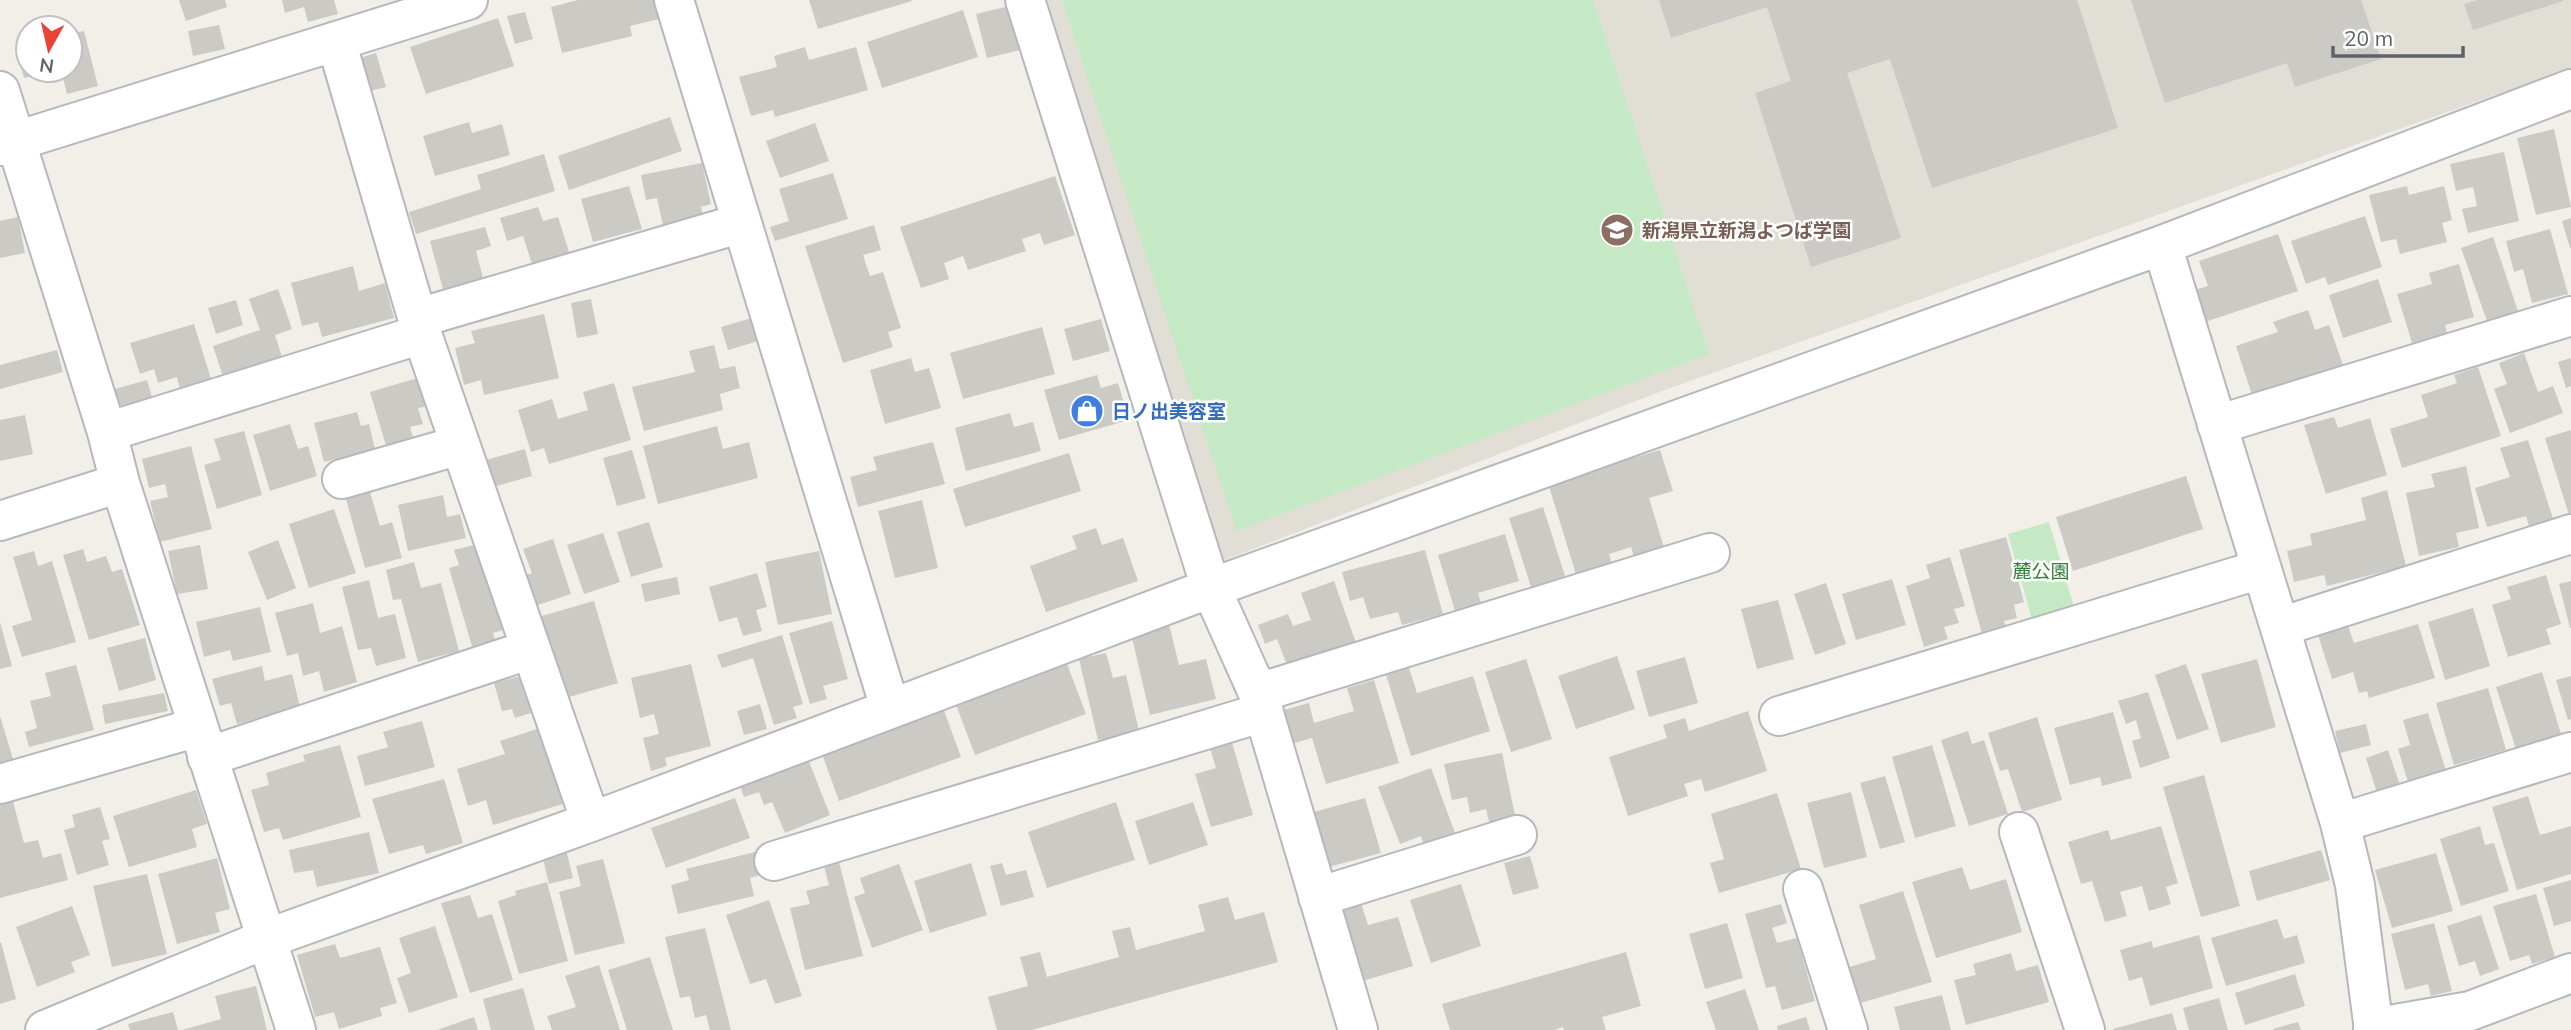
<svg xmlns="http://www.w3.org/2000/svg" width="2571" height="1030" font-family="Mulish,'Noto Sans JP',sans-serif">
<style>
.education{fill:#e1ded6}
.green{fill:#c5e8c5}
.building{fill:#cccac5}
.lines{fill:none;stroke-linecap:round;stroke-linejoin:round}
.street-casing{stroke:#b5b8bc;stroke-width:42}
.street{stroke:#fff;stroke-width:38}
.labels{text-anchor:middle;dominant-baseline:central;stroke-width:5;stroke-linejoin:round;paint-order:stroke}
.education-label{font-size:19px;font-weight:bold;fill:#785e54;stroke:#fff;text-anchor:start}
.shop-label{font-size:19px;font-weight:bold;fill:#366cbe;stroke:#fff;text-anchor:start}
.park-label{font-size:19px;fill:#348238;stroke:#fff}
</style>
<rect width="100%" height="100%" fill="#f1efe8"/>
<!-- education -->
<path class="education" d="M1046 0H2571V68L1662 391 1222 561Z"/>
<!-- green -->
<path class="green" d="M1062 0H1593L1709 354 1236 531Z
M2049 522 2074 607 2032 619 2008 534Z"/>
<!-- building -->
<path class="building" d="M179 0H225L227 7 186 21Z
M282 0H334L338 14 308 22 304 7 285 13Z
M578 0H658L663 18 630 26 632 36 562 53 551 7Z
M809 0H911L912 1 818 29Z
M1659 0H2077L2118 128 1932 188 1890 59 1847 73 1901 238 1811 267 1755 93 1791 81 1767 7 1671 38Z
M2131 0H2361L2381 59 2295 87 2287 63 2165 103Z
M2478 0H2563V1L2473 30 2464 4Z
M1009 6 1020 50 987 58 976 14Z
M963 10 978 57 882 88 867 42Z
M525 12 533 39 515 44 507 16Z
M498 18 514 66 426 94 410 47Z
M219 25 225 49 193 56 188 31Z
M84 31 98 86 67 94 61 70H70V34Z
M28 45V70L55 71 24 78 16 48Z
M805 47 809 60 856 47 868 90 775 117 773 110 751 116 739 77 777 67 774 56Z
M376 53 386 87 366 92 356 59Z
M670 117 682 151 569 190 558 156Z
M469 122 472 133 502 124 510 155 435 176 423 136Z
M815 123 829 161 780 178 766 141Z
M2554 129 2571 207 2536 215 2517 138Z
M2504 152 2519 221 2468 233 2462 209 2477 206 2473 187 2456 191 2450 164Z
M544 154 555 191 416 234 409 212 481 189 477 175Z
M702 163 711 204 701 207 704 221 664 230 657 198 646 200 641 175Z
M833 173 848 219 775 241 770 227 789 221 779 189Z
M1055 176 1075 235 1044 245 1040 233 1022 239 1026 251 968 270 963 256 944 263 949 279 921 288 900 227Z
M629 186 642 229 593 242 581 199Z
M2407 186 2409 195 2444 186 2452 220 2442 223 2447 242 2400 254 2396 239 2381 242 2369 195Z
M538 207 543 221 558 217 571 258 534 270 523 236 507 241 500 218Z
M2365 216 2382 267 2328 285 2325 277 2306 284 2291 241Z
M18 217 25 253 0 258V221Z
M2571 218V248H2570L2562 221Z
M874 225 881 250 863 255 870 276 883 272 901 328 888 332 893 347 843 363 805 246Z
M485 227 491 246 476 251 483 278 443 289 430 241Z
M2550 229 2568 294 2532 303 2523 269 2514 272 2506 241Z
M2278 234 2298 291 2205 322 2194 290 2208 286 2199 261Z
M2493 237 2518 311 2487 321 2461 248Z
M2459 264 2474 317 2445 325 2447 333 2412 343 2397 294 2432 284 2429 273Z
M353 266 359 291 385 283 394 318 322 337 318 322 302 326 291 283Z
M2378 279 2392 322 2343 338 2329 295Z
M278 289 292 329 275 335 282 357 223 377 213 346 260 330 249 299Z
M591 299 598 334 577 338 571 303Z
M236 300 243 325 216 334 208 308Z
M2308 310 2315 330 2329 325 2344 368 2253 398 2236 346 2278 332 2273 322Z
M544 314 559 378 484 395 481 380 464 385 455 348 475 343 471 331Z
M755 317 762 340 728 350 721 327Z
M1101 319 1110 351 1073 361 1064 329Z
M194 324 211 379 180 389 177 377 158 383 154 369 140 374 130 343Z
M1042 327 1055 374 963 399 950 353Z
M714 345 720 369 735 366 740 388 720 394 723 410 644 431 632 387 695 372 689 351Z
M57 350 63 372 0 389V365Z
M2524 353 2538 392 2553 386 2563 413 2510 433 2494 389 2507 384 2499 363Z
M911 358 915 372 929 368 941 408 885 424 870 370Z
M2571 358V386L2566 388 2558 362Z
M2478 367 2501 436 2402 468 2390 429 2428 417 2421 395 2457 383 2454 375Z
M1097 375 1101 388 1118 383 1129 420 1059 440 1044 390Z
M421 377 429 406 418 408 423 424 410 427 414 441 387 449 370 392Z
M147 380 152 397 120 406 115 389Z
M614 383 631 440 549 464 544 448 531 452 518 410 552 399 558 419 588 410 583 392Z
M357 412 361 426 369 424 375 449 324 462 314 423Z
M1010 413 1014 427 1033 422 1041 451 966 471 955 428Z
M25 415 33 454 0 461V420Z
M2334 417 2338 428 2370 418 2387 475 2326 494 2304 425Z
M290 424 298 449 308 446 317 476 270 491 253 435Z
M717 426 723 449 749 442 758 478 658 504 643 446Z
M2571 430V517L2570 518 2545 438Z
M244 431 262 495 217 509 204 465 221 460 214 439Z
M2528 440 2553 519 2529 526 2526 516 2487 527 2475 488 2510 477 2500 448Z
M933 442 945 484 858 507 850 477 877 470 873 457Z
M191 446 212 529 160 542 150 501 168 497 165 484 149 488 142 459Z
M525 449 532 476 493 487 486 460Z
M632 450 646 498 617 506 603 458Z
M1660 450 1673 491 1649 498 1666 554 1636 564 1631 547 1609 554 1614 571 1578 581 1548 483Z
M1069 453 1081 491 965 527 953 489Z
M2466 466 2479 528 2456 533 2459 547 2419 556 2406 493 2435 487 2431 474Z
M2186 476 2203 529 2073 571 2056 517Z
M2387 490 2406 566 2327 586 2324 575 2294 582 2287 551 2312 545 2310 534 2366 520 2361 498Z
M370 492 380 526 392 522 402 558 365 568 346 499Z
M443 495 447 517 460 514 466 538 408 551 398 505Z
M922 500 938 568 895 578 878 511Z
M1543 507 1565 576 1531 587 1509 518Z
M334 509 356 573 309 588 289 524Z
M649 522 663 567 631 577 617 532Z
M1096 528 1102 545 1123 538 1138 581 1046 612 1030 566 1077 549 1072 536Z
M603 533 620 582 584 594 567 545Z
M1505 534 1519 581 1478 593 1482 606 1456 614 1438 555Z
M2006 537 2024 602 2014 605 2017 618 2004 621 2006 628 1982 634 1959 550Z
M553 539 571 594 532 607 523 576 532 573 523 549Z
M278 540 296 588 267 600 248 552Z
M478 544 503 630 493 633 497 647 474 653 449 568 459 565 454 550Z
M200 545 208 589 177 594 168 551Z
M83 549 87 562 106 556 112 572 122 569 140 625 89 640 63 555Z
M1425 550 1443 614 1402 625 1398 612 1370 619 1363 597 1350 601 1342 572Z
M34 551 38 566 52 561 76 642 22 657 12 626 32 620 13 557Z
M819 551 832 614 778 625 765 562Z
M1950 557 1965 606 1954 609 1959 623 1944 627 1948 639 1924 647 1906 586 1930 578 1926 565Z
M414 562 421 588 441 583 459 651 418 662 401 599 393 600 386 570Z
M757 573 767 607 756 610 762 631 743 636 737 617 719 622 709 587Z
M2546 575 2561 624 2546 629 2551 644 2508 657 2492 605 2511 599 2507 587Z
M677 577 680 594 645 602 641 584Z
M1892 579 1906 625 1856 640 1842 594Z
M369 580 378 618 395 614 406 658 376 666 371 648 358 650 342 587Z
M1334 581 1356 643 1288 668 1277 639 1265 644 1258 625 1288 614 1293 626 1311 620 1301 593Z
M2571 581V628H2570L2559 584Z
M1826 583 1846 644 1815 655 1794 594Z
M1778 600 1794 659 1757 669 1741 609Z
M594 601 618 683 562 699 538 617Z
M313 603 320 633 342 626 357 682 324 692 319 671 303 676 298 653 287 656 275 613Z
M260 607 271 652 233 661 230 650 204 657 196 622Z
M2473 608 2490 666 2445 680 2428 622Z
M1168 620 1179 665 1206 659 1216 699 1150 715 1130 629Z
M832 621 848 679 823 686 827 699 810 704 789 633Z
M0 622 12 666 0 669Z
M2418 624 2435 678 2369 698 2367 691 2359 693 2353 672 2332 679 2318 635 2348 626 2354 643Z
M782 635 803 704 793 707 797 718 774 725 753 658 722 668 717 655Z
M145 638 156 680 119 691 107 648Z
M1106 653 1113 678 1126 675 1139 731 1098 740 1079 659Z
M1064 656 1086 714 975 755 953 697Z
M1617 656 1635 709 1576 729 1558 676Z
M1685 657 1698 703 1649 717 1636 671Z
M1526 659 1552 739 1511 752 1485 672Z
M2257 659 2276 727 2221 743 2201 674Z
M691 664 711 746 665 758 667 766 651 771 643 738 659 734 654 714 640 718 631 678Z
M2186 664 2209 729 2177 740 2155 675Z
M76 665 94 730 29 747 25 732 37 728 30 701 51 696 45 673Z
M262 666 265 681 292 674 300 707 237 724 231 703 220 706 212 679Z
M1409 668 1417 693 1473 676 1490 731 1411 756 1386 675Z
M2542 672 2561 734 2516 749 2496 687Z
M520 676 531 713 515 718 512 709 502 711 494 683Z
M2571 676V719L2568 720 2556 680Z
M1374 680 1399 763 1326 784 1312 738 1287 745 1277 712 1309 703 1314 723 1354 711 1347 688Z
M2488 688 2506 750 2454 765 2436 703Z
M2148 692 2170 758 2140 768 2132 741 2141 738 2136 720 2126 724 2118 701Z
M164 693 168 711 105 724 102 705Z
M760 704 767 729 744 735 737 711Z
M943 708 961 757 839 801 821 751Z
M1748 711 1767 771 1705 792 1701 779 1684 784 1688 796 1628 816 1609 757 1667 738 1663 725 1685 718 1689 731Z
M2113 712 2132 778 2102 786 2100 777 2070 785 2054 728Z
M2428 713 2446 771 2408 782 2398 749 2410 745 2403 720Z
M0 716 13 759 0 763Z
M2037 717 2062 800 2022 812 2008 769 2000 771 1988 733Z
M422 721 435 767 365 786 357 756 388 747 383 732Z
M2366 724 2371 745 2340 753 2335 731Z
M540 728 563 804 493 825 486 800 468 806 457 769 505 754 500 741Z
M1968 731 1972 744 1984 740 2008 814 1969 826 1941 740Z
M1231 739 1253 815 1211 827 1195 774 1216 768 1209 745Z
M340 745 361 817 283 840 279 828 264 832 251 790 269 785 266 773 305 761 303 755Z
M1932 745 1956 826 1915 838 1892 757Z
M2388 750 2401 788 2378 796 2366 758Z
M1502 753 1517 825 1491 830 1486 809 1470 813 1467 797 1452 800 1444 764Z
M806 754 830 815 785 833 772 802 764 805 759 792 744 797 738 780Z
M1431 768 1455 833 1424 845 1421 836 1400 844 1378 787Z
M2204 775 2240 906 2201 917 2163 787Z
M1885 776 1905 842 1880 849 1860 783Z
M444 779 463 843 426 854 423 845 389 854 372 799Z
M196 790 207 824 192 829 197 847 129 867 113 816Z
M1851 792 1867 857 1824 868 1807 803Z
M1777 793 1801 869 1719 893 1710 863 1724 859 1711 814Z
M2528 796 2540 835 2571 826V874L2517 890 2492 807Z
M12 798 24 843 38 840 43 858 61 853 68 880 0 898V802Z
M735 798 750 838 666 868 651 828Z
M1365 798 1381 853 1321 869 1306 814Z
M1116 802 1135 860 1047 888 1028 832Z
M1193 802 1208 845 1149 865 1135 821Z
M100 807 110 839 102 841 109 865 77 875 64 830 75 827 72 815Z
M2161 826 2178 883 2166 887 2171 904 2149 911 2142 886 2120 892 2127 916 2105 922 2092 881 2081 884 2068 842 2108 830 2111 840Z
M2480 826 2485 845 2494 843 2509 891 2461 906 2440 839Z
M369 832 379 873 317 887 313 870 294 873 289 850Z
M565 845 573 878 549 884 541 850Z
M2321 850 2330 880 2257 901 2249 871Z
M755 852 760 875 750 878 754 896 678 914 671 885 689 880 686 869Z
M2436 853 2453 911 2392 928 2375 870Z
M1530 856 1539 888 1513 895 1504 863Z
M217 858 230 909 215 913 220 932 177 944 158 874Z
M838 858 863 956 805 970 790 908 810 904 806 891 829 885 823 862Z
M603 859 625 943 575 955 559 892 581 886 576 866Z
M971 863 987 915 930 933 914 881Z
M1002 863 1006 875 1026 870 1034 897 1001 906 990 866Z
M899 864 923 930 872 948 854 897 865 893 860 878Z
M1962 867 1970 890 2006 879 2022 932 1936 958 1912 882Z
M147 874 167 954 112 967 93 886Z
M2571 880V921L2554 926 2543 888Z
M547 882 568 961 519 974 498 901 516 895 515 891Z
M1461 884 1481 946 1431 963 1410 900Z
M1903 891 1932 982 1857 1004 1846 968 1876 959 1859 905Z
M2536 894 2555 957 2532 964 2529 955 2510 961 2493 906Z
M470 895 478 918 492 914 513 980 470 993 441 903Z
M1228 897 1235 920 1264 912 1278 962 1032 1030H997L988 997 1028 986 1020 957 1040 952 1047 977 1119 957 1112 931 1130 927 1136 950 1205 931 1198 905Z
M769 900 802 996 775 1004 766 979 750 984 726 915Z
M1361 903 1368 925 1398 917 1413 966 1356 983 1335 910Z
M1781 904 1787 923 1772 928 1777 943 1797 938 1815 1001 1782 1010 1775 986 1766 988 1745 914Z
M72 906 90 955 71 962 75 972 37 987 16 927Z
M2481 915 2499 969 2480 976 2475 961 2459 966 2447 926Z
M2277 919 2284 939 2297 935 2305 963 2226 986 2211 938Z
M1727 923 1743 978 1705 989 1689 934Z
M2434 923 2452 991 2431 996 2428 984 2405 990 2391 934Z
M435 926 458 997 409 1013 397 978 411 973 399 938Z
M705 928 731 1030H710L706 1015 695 1018 690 996 680 998 665 937Z
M2199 935 2213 988 2150 1006 2142 977 2129 981 2120 950 2152 941 2153 948Z
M1 942 16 999 0 1004V943Z
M335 944 340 958 380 947 397 1003 380 1008 382 1016 339 1029 334 1012 315 1017 297 955Z
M1626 952 1641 1006 1602 1017 1606 1030H1564L1563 1027 1554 1030H1450L1442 1004Z
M2011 953 2016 971 2038 965 2049 1002 1966 1025 1954 980 1976 975 1973 964Z
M650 957 673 1030H627L608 970Z
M599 965 620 1030H552L547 1016 576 1007 565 976Z
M2295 974 2305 1006 2245 1025 2235 993Z
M256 986 267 1030H182L221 1019 215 996Z
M523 988 535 1030H491L483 999Z
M1745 989 1759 1030H1716L1706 1002Z
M1942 995 1951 1030H1900L1894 1007Z
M2219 998 2228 1030H2189L2183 1008Z
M173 1012 178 1030H130L128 1024Z
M2172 1013 2177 1030H2113V1029Z
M474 1017 478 1030H437Z
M1806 1017 1810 1030H1778L1777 1026Z
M2298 1022 2301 1030H2273V1029Z"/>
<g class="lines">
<defs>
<path id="street" d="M674 0 890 708
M1025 0 1211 588 1258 693 1358 1030
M336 41 422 334 591 822
M0 91 107 432 120 483 296 1030
M0 146 468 0
M2162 245 2340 823 2355 885 2374 1030
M418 318 742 223
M2217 425 2571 316
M107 432 422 334
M342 479 460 445
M0 521 120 483
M2280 627 2571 534
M1258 693 1710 553
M1779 716 2261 569
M207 757 531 649
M0 784 198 727
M2340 823 2571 752
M2019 832 2085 1030
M774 861 1264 712
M1803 889 1848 1030
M1318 897 1517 835
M2373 1028 2470 1011 2571 973
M45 1030 266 939 591 822 1211 588 2162 245 2571 89"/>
</defs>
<!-- street casing -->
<use href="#street" class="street-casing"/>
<!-- street -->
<use href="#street" class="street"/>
</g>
<!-- icons -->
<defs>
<symbol id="school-disc" viewBox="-11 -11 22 22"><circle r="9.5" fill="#8d6e63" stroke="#fff"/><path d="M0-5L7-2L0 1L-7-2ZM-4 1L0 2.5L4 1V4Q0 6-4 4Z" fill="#fff"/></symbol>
<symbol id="shop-disc" viewBox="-11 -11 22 22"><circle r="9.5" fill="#3f7fe0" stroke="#fff"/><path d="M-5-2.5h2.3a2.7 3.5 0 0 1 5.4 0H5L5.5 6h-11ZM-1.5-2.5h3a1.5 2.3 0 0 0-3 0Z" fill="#fff"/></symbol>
</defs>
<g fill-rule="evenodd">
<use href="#school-disc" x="1598" y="211" width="38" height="38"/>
<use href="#shop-disc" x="1068" y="392" width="38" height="38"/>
</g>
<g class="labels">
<!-- education labels -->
<g class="education-label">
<text x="1642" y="230">新潟県立新潟よつば学園</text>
</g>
<!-- shop labels -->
<g class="shop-label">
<text x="1112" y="411">日ノ出美容室</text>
</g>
<!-- park labels -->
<g class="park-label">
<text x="2041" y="571">麓公園</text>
</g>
</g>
<!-- north arrow -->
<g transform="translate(49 49) rotate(188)"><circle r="33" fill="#ffffff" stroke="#bfc1c3" stroke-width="2"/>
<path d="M0-5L12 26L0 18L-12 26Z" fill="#ea4335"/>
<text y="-10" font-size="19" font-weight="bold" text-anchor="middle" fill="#5f6368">N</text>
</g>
<!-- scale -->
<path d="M2333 46v10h130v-10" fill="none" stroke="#5f6368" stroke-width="3.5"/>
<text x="2344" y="46" font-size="21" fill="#5f6368" stroke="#ffffff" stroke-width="5" paint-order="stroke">20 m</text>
</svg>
